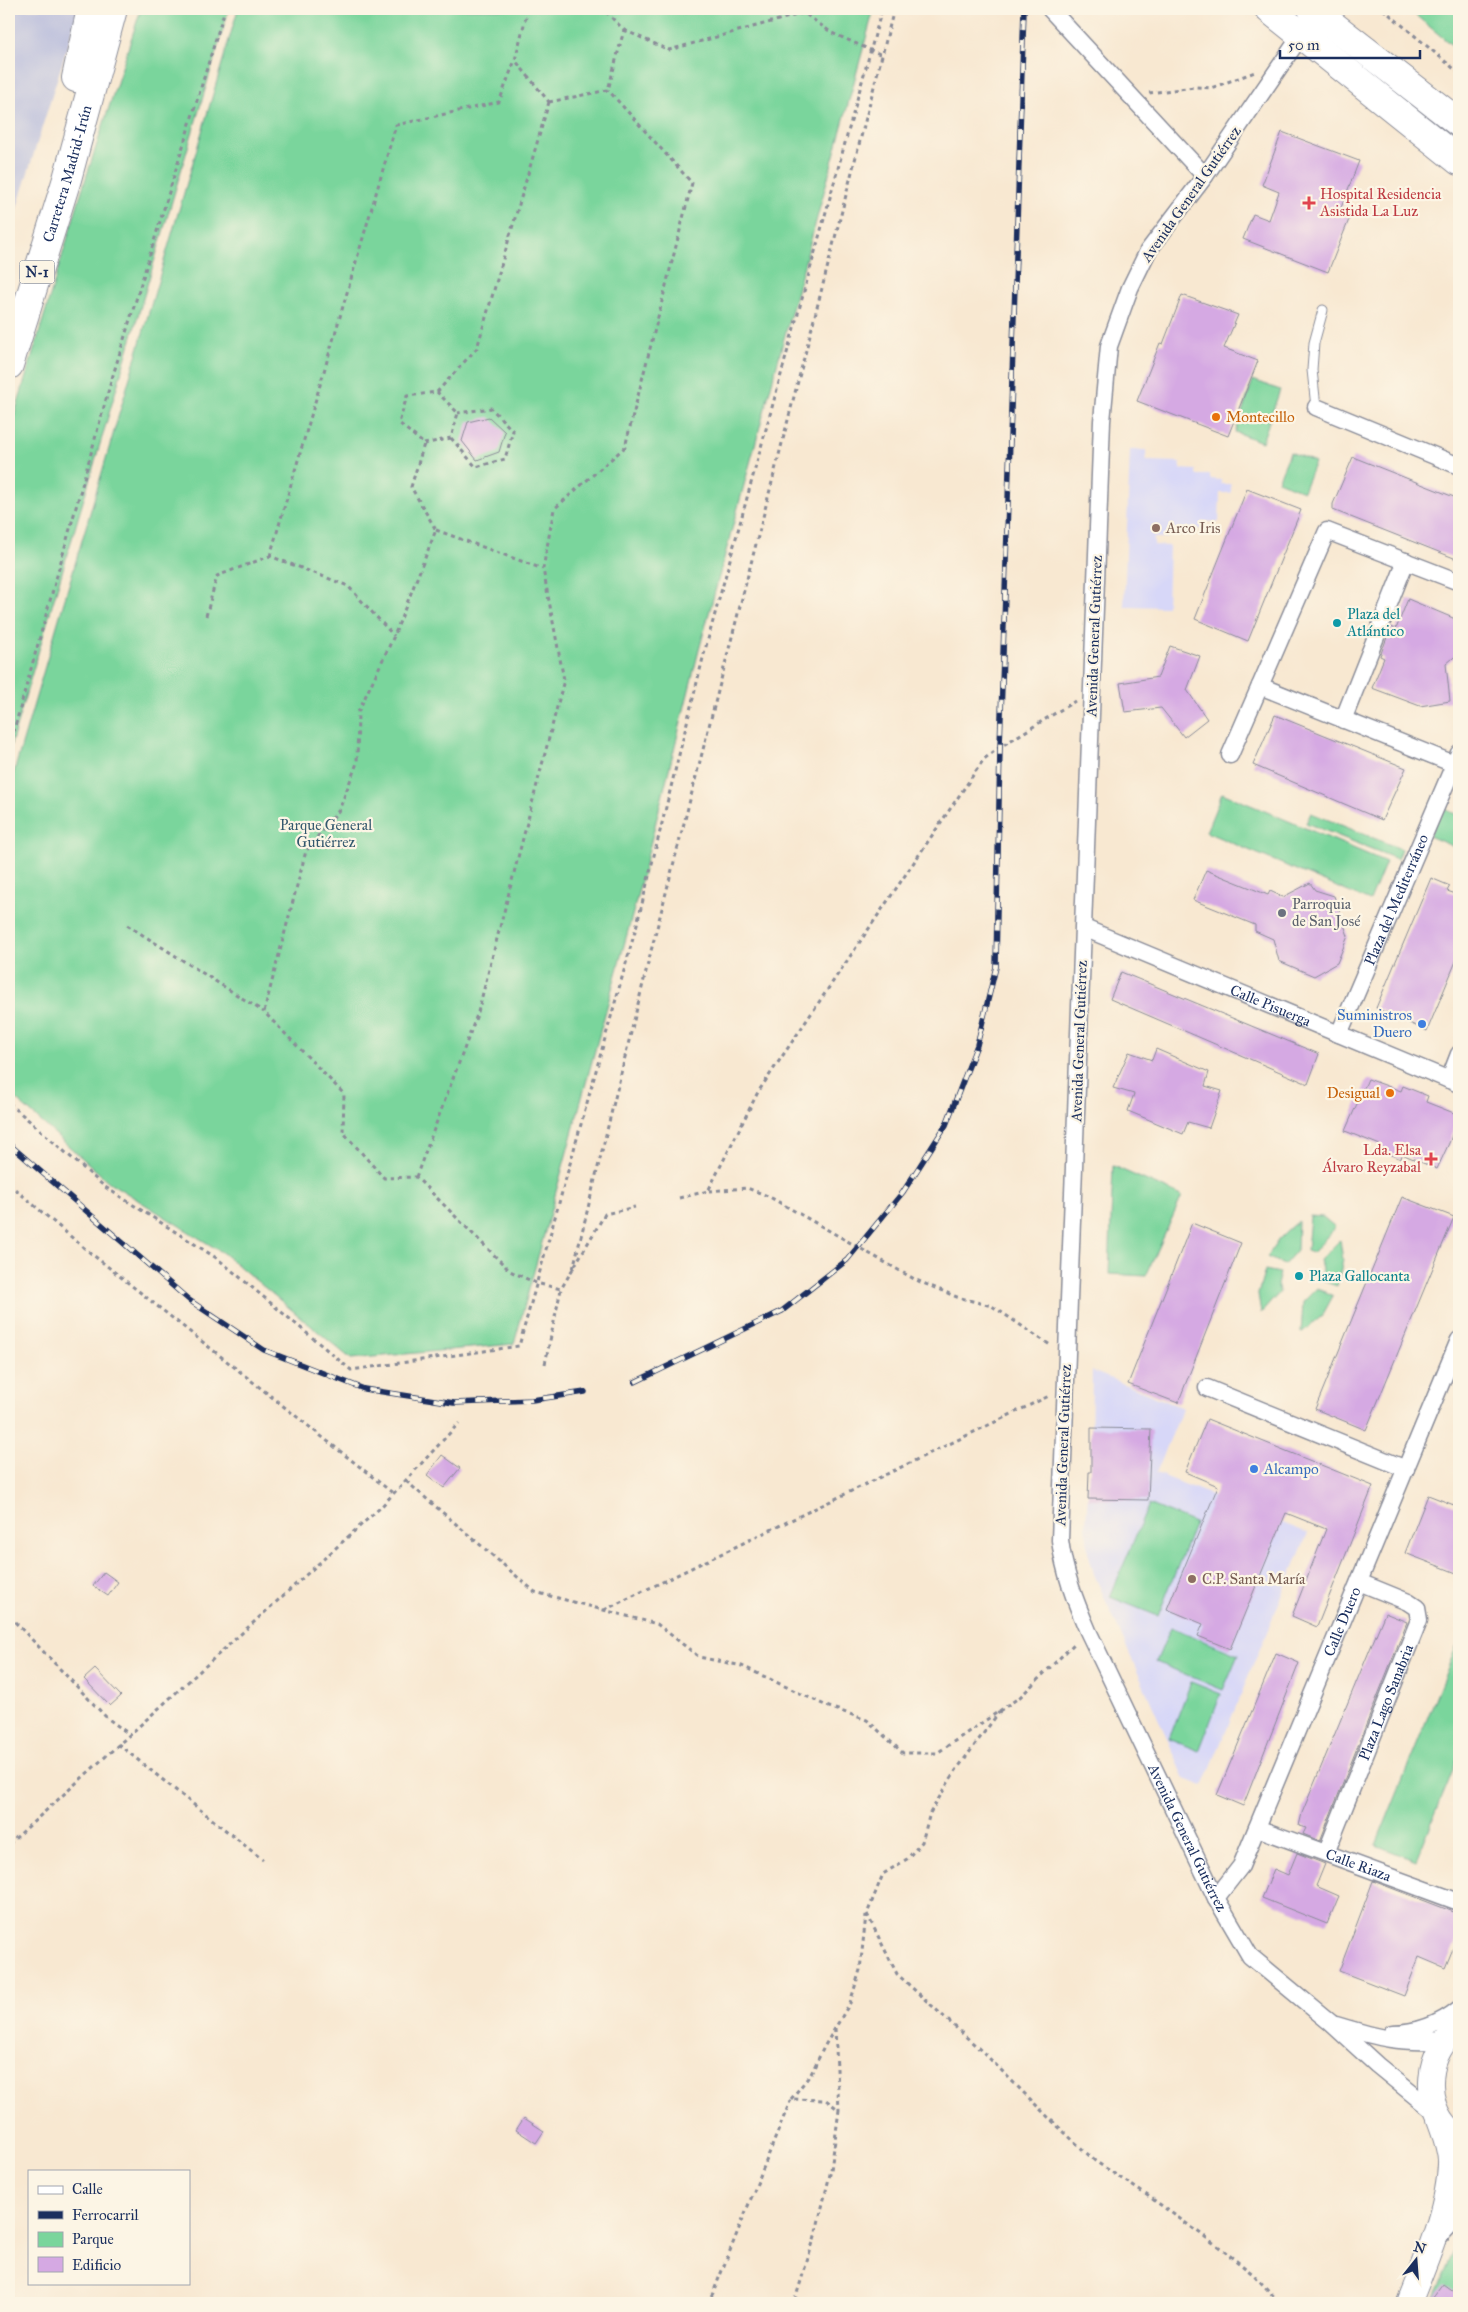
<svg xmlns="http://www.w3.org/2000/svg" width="1468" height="2312" font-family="'IM FELL Great Primer',serif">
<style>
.built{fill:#d7d7f8}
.industrial{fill:#bfc2dd}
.green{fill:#7ad59c;stroke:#4a827d}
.building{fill:#d5a9e3}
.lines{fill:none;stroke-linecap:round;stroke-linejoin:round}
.lane-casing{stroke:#8a8c98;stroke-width:11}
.street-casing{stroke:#8a8c98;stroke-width:19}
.secondary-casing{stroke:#8a8c98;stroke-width:26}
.highway-casing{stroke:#8a8c98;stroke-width:30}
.path{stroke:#8a8c98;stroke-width:3;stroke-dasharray:4 4;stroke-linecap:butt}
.lane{stroke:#fff;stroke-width:9}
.street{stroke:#fff;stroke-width:16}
.secondary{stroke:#fff;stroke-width:24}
.highway{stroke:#fff;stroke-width:28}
.rail-casing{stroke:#1b2f5e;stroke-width:5.5}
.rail{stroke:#fcf5e5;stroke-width:4;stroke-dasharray:11;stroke-linecap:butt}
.health-dot{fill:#e0444e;stroke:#fcf5e5;stroke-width:2}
.food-dot{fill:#e8710a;stroke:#fcf5e5;stroke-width:2}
.education-dot{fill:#8d6e63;stroke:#fcf5e5;stroke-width:2}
.culture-dot{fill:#0f9aa8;stroke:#fcf5e5;stroke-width:2}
.worship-dot{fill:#6b7280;stroke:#fcf5e5;stroke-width:2}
.shop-dot{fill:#3f7fe0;stroke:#fcf5e5;stroke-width:2}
.labels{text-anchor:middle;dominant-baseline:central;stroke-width:4.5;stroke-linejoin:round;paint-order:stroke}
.shield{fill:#fcf5e5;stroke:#5e6a86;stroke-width:1}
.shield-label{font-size:14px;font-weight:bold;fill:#1b2f5e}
.street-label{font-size:15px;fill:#1b2f5e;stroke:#fcf5e5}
.health-label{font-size:15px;fill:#be3a42;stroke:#fcf5e5;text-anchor:start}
.food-label{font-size:15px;fill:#c56008;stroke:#fcf5e5;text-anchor:start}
.education-label{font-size:15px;fill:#785e54;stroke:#fcf5e5;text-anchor:start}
.culture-label{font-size:15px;fill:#0d838f;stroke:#fcf5e5;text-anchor:start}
.park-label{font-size:15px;fill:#33586e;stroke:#fcf5e5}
.worship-label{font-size:15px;fill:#5b616d;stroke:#fcf5e5;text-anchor:start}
.shop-label{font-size:15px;fill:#366cbe;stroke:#fcf5e5;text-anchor:end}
</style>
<rect width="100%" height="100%" fill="#fcf5e5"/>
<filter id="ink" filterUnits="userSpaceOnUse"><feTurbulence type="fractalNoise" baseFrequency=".02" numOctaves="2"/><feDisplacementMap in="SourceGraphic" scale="10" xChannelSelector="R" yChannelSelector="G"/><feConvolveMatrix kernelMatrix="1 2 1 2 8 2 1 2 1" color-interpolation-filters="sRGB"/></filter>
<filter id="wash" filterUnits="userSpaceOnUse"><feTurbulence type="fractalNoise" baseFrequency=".0096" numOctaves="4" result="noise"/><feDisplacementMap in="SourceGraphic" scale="20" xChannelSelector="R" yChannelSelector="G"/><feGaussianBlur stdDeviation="1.12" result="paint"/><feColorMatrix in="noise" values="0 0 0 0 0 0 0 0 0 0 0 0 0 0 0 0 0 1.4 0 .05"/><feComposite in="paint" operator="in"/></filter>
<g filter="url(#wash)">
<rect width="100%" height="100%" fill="#f8e8d1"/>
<!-- built -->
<path class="built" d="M1130 450H1146V461L1180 462V469L1196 470V475H1210V479L1221 480V484H1231V493H1220L1219 522 1202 521V529L1186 528 1185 534H1169L1168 538H1154V545L1169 546 1167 607 1124 606Z
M1092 1371 1183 1408 1156 1473 1308 1533 1203 1786 1185 1779 1094 1574 1088 1552 1086 1525 1089 1472H1091Z"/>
<!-- industrial -->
<path class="industrial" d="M9 9H79L9 233Z"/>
<!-- green -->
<path class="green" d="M141 9H229L9 751V433L82 190Z
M238 9H874L699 650 634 909 514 1344 351 1359 223 1253 109 1182 9 1093V789Z
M1408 9H1459V51Z
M1253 380 1280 390 1262 442 1235 432Z
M1290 452 1315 462 1303 491 1278 481Z
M1222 793 1386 862 1370 901 1206 832Z
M1443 808 1459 816V849L1429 836Z
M1311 813 1401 849 1397 859 1306 823Z
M1113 1166 1182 1196 1146 1276 1109 1274Z
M1310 1216 1323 1217 1335 1227 1313 1253 1307 1251Z
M1298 1221 1297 1250 1284 1265 1267 1257 1279 1239Z
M1340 1240 1343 1260 1337 1286 1320 1280 1322 1269 1320 1260Z
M1265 1270 1280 1273 1277 1285 1280 1292 1261 1313 1258 1294Z
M1317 1288 1333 1296 1322 1316 1301 1333 1303 1302Z
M1149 1504 1195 1523 1158 1616 1110 1597Z
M1171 1627 1238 1655 1223 1690 1156 1662Z
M1459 1640V1756L1416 1861 1376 1845Z
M1191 1682 1221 1694 1199 1751 1169 1739Z
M1459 2239V2303H1431L1459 2240Z"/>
<g id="blocks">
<!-- building -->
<path class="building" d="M1282 132 1359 161 1339 213 1350 217 1328 272 1243 239 1253 214 1269 220 1279 192 1262 185Z
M1182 295 1238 315 1224 348 1258 361 1228 436 1137 401 1160 343 1163 344Z
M489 417 505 432 499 452 477 460 462 441 468 422Z
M1353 457 1459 499V560L1333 510V504Z
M1247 489 1301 510 1248 641 1195 619Z
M1408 599 1453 618 1459 625V653L1446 664 1450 701 1420 706 1372 688 1384 658 1380 656 1391 627 1396 629Z
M1170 646 1200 656 1187 690 1207 719 1184 737 1161 708 1125 712 1120 683 1158 677Z
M1275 715 1406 768 1382 820 1253 765Z
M1206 870 1268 895 1270 891 1283 897 1310 883 1315 890 1334 896 1348 936 1337 963 1314 976 1279 961 1273 939 1255 931V925L1193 900Z
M1431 878 1450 886 1447 891 1459 895V954L1427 1031 1376 1008Z
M1121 972 1319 1054 1308 1084 1110 999Z
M1156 1049 1209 1072 1205 1086 1222 1091 1209 1128 1188 1122 1183 1134 1128 1111 1134 1094 1113 1088 1129 1052 1152 1060Z
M1368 1079 1401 1091 1403 1086 1428 1096 1426 1102 1459 1115 1450 1141 1437 1169 1402 1154 1401 1159 1378 1150 1380 1145 1345 1131Z
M1402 1197 1454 1217 1366 1430 1315 1409Z
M1192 1223 1241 1243 1178 1403 1128 1384Z
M1207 1419 1373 1486 1317 1627 1292 1616 1326 1529 1286 1513 1230 1649 1198 1636 1203 1624 1167 1609 1218 1486 1185 1472Z
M1091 1428 1151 1429 1148 1500 1088 1499 1089 1472H1091Z
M442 1455 460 1468 444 1488 427 1475Z
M1428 1495 1459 1507V1574L1405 1553Z
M104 1572 118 1582 108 1596 93 1586Z
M1385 1613 1407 1622 1320 1841 1303 1834 1306 1828 1299 1826 1302 1813Z
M1276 1653 1299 1663 1243 1806 1217 1795Z
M95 1669 121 1696 110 1706 84 1679Z
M1297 1853 1325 1864 1316 1886 1339 1896 1327 1924 1262 1898 1274 1869 1288 1875Z
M1373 1881 1459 1914V1934L1445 1968 1419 1957 1404 1996 1339 1971Z
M524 2118 544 2131 536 2143 516 2130Z
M1444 2283 1459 2294V2303H1429Z"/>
</g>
</g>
<g filter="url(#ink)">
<use href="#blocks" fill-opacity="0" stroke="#8a8c98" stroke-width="1"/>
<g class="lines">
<defs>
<path id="lane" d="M1316 407 1312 370 1314 343 1323 310"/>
<g id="street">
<path d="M1050 9 1205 176"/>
<path id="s1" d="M1302 34 1205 176 1148 251 1130 288 1109 346 1102 421 1060 1540C1064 1572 1075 1601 1088 1631L1216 1898 1250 1956 1331 2023 1377 2065 1437 2114"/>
<path d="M1316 407 1459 466"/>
<path d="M1459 582 1327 531 1260 686 1459 766"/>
<path d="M1343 720 1406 561"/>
<path d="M1230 755 1260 686"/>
<path id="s2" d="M1084 928 1459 1084"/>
<path id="s3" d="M1339 1034 1459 753"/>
<path d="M1449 1080 1459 1054"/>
<path d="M1207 1388 1406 1469"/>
<path id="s4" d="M1257 1828 1459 1902"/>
<path id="s5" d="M1326 1853 1419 1620 1417 1608 1408 1602 1359 1582"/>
<path id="s6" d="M1216 1898 1241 1866 1459 1340"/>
<path d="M1336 2025C1379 2038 1400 2044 1446 2040"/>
<path d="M1392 2033C1417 2033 1439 2025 1459 2009"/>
<path d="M1438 2238 1459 2215"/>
</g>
<path id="secondary" d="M1450 2130C1421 2104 1426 2049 1459 2029
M1409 2303C1425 2262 1449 2208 1450 2164 1451 2149 1444 2133 1439 2119"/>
<g id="highway">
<path d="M1269 9 1459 161"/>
<path d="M1312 9 1459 123"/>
<path d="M76 78 91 9"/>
<path id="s7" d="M9 365 67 179 113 9"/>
</g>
</defs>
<!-- lane casing -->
<use href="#lane" class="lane-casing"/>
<!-- street casing -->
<use href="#street" class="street-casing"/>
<!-- secondary casing -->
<use href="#secondary" class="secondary-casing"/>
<!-- highway casing -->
<use href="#highway" class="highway-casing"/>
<!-- path -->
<path class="path" d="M528 9 515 60 549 102
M1383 9 1459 73
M624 30 669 50 804 13 832 33 882 55
M1149 93 1195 87 1211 88 1255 72
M549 102 477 348 437 392 407 396 399 423 424 444 411 487 436 530 394 636 358 712 357 763 339 810 306 851 264 1012 344 1094 343 1132 384 1178 416 1177 510 1271 536 1283 561 1289
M549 102 608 90 624 30 603 9
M451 438 476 467 505 459 513 431 491 408 458 413
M424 444 451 438 458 413 437 392
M436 530 543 569
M270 556 396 125 499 102 515 60
M206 616 217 576 270 556 348 586 394 636
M9 748 110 385 225 9
M127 925 264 1012
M9 1103 105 1187 218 1259 351 1370 519 1346 637 924 705 650 882 9
M416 1177 478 1012 564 680 543 569 554 509 625 447 692 183 608 90
M9 1184 83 1247 394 1494
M709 1191 747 1188 768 1196 916 1280 957 1297 992 1306 1050 1345
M679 1198 708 1191 758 1092 984 759 1000 747 1075 701
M573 1269 651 951 894 9
M545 1364 561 1289 605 1214 635 1207
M406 1481 535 1592 657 1624 699 1657 742 1666 829 1707 867 1720 903 1753H937L1020 1697 1075 1643
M604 1610 1049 1396
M15 1622 107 1718 129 1734
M1000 1711 954 1773 930 1813 922 1842 907 1859 883 1874 867 1914 897 1974 986 2055 1048 2117 1095 2161 1151 2198 1219 2247 1254 2275 1280 2303
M118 1744 263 1860
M9 1844 381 1507 459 1423
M835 2028 839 2110
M791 2099 811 2074 824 2047 850 2003 860 1970 866 1915
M707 2303 713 2293 791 2099 826 2100 839 2110 831 2170 815 2236 794 2303"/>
<!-- lane -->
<use href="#lane" class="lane"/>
<!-- street -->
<use href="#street" class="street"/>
<!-- secondary -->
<use href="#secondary" class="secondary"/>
<!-- highway -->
<use href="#highway" class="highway"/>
<defs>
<path id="rail" d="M9 1144 189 1300 264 1350 364 1389 454 1403 532 1400 585 1392
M635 1382 782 1311 847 1260 903 1192 946 1125 977 1045 996 967 1000 747 1024 9"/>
</defs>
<!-- rail casing -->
<use href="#rail" class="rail-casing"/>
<!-- rail -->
<use href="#rail" class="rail"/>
</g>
</g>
<!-- markers -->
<g class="health-dot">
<path d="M1306.5 195.5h5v5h5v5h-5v5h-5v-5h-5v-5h5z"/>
<path d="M1428.5 1151.5h5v5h5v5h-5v5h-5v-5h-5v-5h5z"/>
</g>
<g class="food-dot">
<circle cx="1216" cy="417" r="5"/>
<circle cx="1390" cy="1093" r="5"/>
</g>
<g class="education-dot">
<circle cx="1156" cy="528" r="5"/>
<circle cx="1192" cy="1579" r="5"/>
</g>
<g class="culture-dot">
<circle cx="1337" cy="623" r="5"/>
<circle cx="1299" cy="1276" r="5"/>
</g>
<circle class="worship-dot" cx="1282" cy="913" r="5"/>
<g class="shop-dot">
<circle cx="1422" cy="1024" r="5"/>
<circle cx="1254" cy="1469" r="5"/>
</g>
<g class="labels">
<!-- shield labels -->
<rect class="shield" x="19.5" y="260.5" width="35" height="23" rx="4"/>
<g class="shield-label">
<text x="37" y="272">N-1</text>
</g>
<!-- street labels -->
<g class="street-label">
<text stroke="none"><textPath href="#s7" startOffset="200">Carretera Madrid-Irún</textPath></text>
<text transform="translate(1191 194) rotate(-55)">Avenida General Gutiérrez</text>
<text transform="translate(1094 636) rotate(-88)">Avenida General Gutiérrez</text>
<text stroke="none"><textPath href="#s3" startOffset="146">Plaza del Mediterráneo</textPath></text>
<text stroke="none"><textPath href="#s2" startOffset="202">Calle Pisuerga</textPath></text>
<text transform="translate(1079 1041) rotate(-88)">Avenida General Gutiérrez</text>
<text transform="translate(1063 1445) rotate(-88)">Avenida General Gutiérrez</text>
<text stroke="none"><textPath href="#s6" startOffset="305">Calle Duero</textPath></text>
<text stroke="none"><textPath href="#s5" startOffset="162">Plaza Lago Sanabria</textPath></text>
<text stroke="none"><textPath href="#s1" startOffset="1889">Avenida General Gutiérrez</textPath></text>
<text stroke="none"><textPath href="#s4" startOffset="108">Calle Riaza</textPath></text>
</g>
<!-- health labels -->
<g class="health-label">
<text x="1320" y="194">Hospital Residencia<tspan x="1320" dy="17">Asistida La Luz</tspan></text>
<text x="1421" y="1150" text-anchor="end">Lda. Elsa<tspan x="1421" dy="17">Álvaro Reyzabal</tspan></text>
</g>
<!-- food labels -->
<g class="food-label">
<text x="1226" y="417">Montecillo</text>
<text x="1380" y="1093" text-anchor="end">Desigual</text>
</g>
<!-- education labels -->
<g class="education-label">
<text x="1166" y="528">Arco Iris</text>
<text x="1202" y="1579">C.P. Santa María</text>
</g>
<!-- culture labels -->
<g class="culture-label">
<text x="1347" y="614">Plaza del<tspan x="1347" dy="17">Atlántico</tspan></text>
<text x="1309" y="1276">Plaza Gallocanta</text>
</g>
<!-- park labels -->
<g class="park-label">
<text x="326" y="825">Parque General<tspan x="326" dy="17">Gutiérrez</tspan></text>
</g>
<!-- worship labels -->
<g class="worship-label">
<text x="1292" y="904">Parroquia<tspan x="1292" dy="17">de San José</tspan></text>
</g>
<!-- shop labels -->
<g class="shop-label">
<text x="1412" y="1015">Suministros<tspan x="1412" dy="17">Duero</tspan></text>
<text x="1264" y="1469" text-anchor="start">Alcampo</text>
</g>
</g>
<!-- margin -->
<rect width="1468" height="2312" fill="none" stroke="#fcf5e5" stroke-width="30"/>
<!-- legend -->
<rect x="28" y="2170" width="162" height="115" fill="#fcf5e5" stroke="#a2a6af"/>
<rect x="38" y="2186" width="25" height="8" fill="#ffffff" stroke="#a2a6af"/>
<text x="72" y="2194" font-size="15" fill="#1b2f5e">Calle</text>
<rect x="38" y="2211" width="25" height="8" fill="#1b2f5e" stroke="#a2a6af"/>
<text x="72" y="2220" font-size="15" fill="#1b2f5e">Ferrocarril</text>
<rect x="38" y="2232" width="25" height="15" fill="#7ad59c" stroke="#a2a6af"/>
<text x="72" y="2244" font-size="15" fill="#1b2f5e">Parque</text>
<rect x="38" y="2257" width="25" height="15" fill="#d5a9e3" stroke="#a2a6af"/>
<text x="72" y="2270" font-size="15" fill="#1b2f5e">Edificio</text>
<!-- north arrow -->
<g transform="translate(1416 2260) rotate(17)" stroke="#fcf5e5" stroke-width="4" paint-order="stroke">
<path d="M0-4L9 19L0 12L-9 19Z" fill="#1b2f5e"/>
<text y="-8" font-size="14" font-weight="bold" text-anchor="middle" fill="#1b2f5e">N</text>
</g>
<!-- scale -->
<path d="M1280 50v8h140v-8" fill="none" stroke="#1b2f5e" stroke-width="2.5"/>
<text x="1288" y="50" font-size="15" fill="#1b2f5e" stroke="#fcf5e5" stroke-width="4" paint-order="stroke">50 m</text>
</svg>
